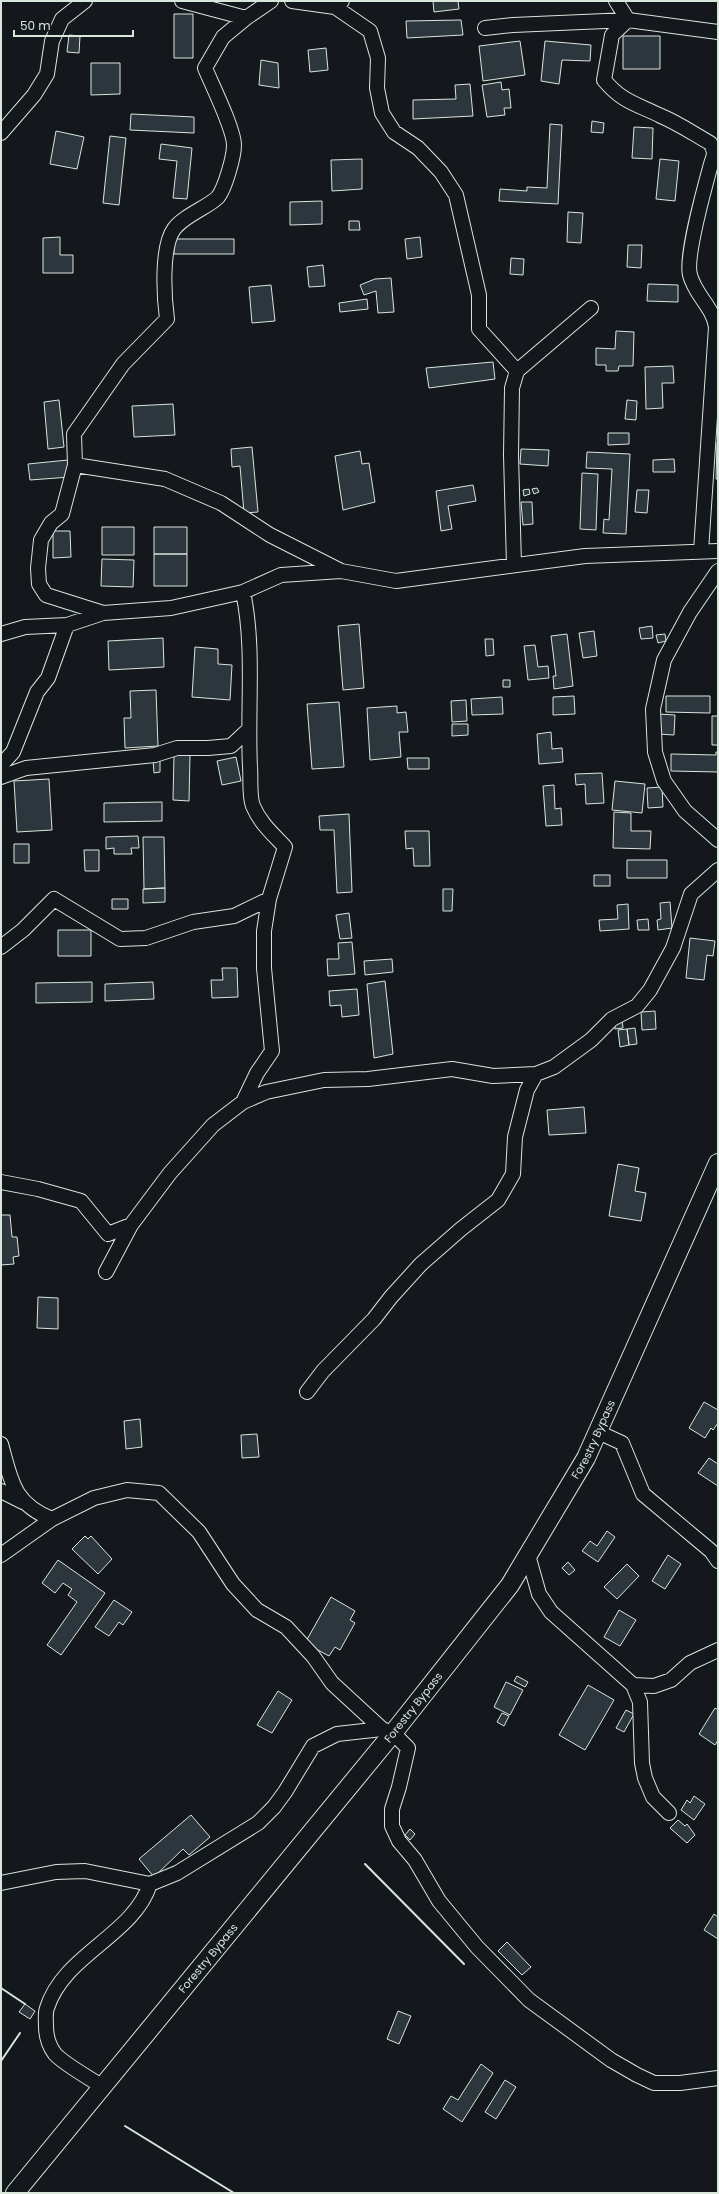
<svg xmlns="http://www.w3.org/2000/svg" width="719" height="2194" font-family="Poppins,sans-serif">
<style>
.building{fill:#2c363c;stroke:#d8e6dc}
.lines{fill:none;stroke-linecap:round;stroke-linejoin:round}
.minor-casing{stroke:#d8e6dc;stroke-width:16}
.tertiary-casing{stroke:#d8e6dc;stroke-width:20}
.minor{stroke:#14181c;stroke-width:14}
.tertiary{stroke:#14181c;stroke-width:18}
.wall{stroke:#d8e6dc;stroke-width:2}
.labels{text-anchor:middle;dominant-baseline:central;stroke-width:3;stroke-linejoin:round;paint-order:stroke}
.street-label{font-size:11px;fill:#d8e6dc;stroke:#14181c}
</style>
<rect width="100%" height="100%" fill="#14181c"/>
<!-- building -->
<path class="building" d="M433 1H458L459 9 434 12Z
M174 14H193V58H174Z
M461 20 463 35 407 38 406 21Z
M69 35 80 36 79 53 67 52Z
M623 36H660V69H623Z
M520 41 525 75 483 81 479 46Z
M545 41 591 45 590 61 562 60 559 84 541 81Z
M326 48 328 70 310 72 308 50Z
M261 60 278 63 279 88 259 85Z
M91 63H120V94L91 95Z
M501 82 502 90 509 89 511 108H504L505 115 487 117 482 85Z
M470 84 473 116 413 119V100L456 99 455 85Z
M131 114 194 117V133L130 130Z
M592 121 604 123 603 133 591 132Z
M550 124 562 125 558 204 499 201 500 189 527 191V187L547 188Z
M634 127 653 128 652 159 632 158Z
M56 131 84 137 77 169 50 164Z
M110 136 126 138 119 205 103 203Z
M161 144 192 148 187 199 173 198 177 161 159 159Z
M362 159V189L332 191 331 160Z
M660 159 679 161 675 201 656 199Z
M322 201V224L290 225V202Z
M568 212 583 213 581 243 567 242Z
M349 221H359L360 230H349Z
M60 237V255H73V273H43V238Z
M420 237 422 257 407 259 405 239Z
M174 239H234V254H174Z
M628 245H642L641 268 627 267Z
M511 258 524 259 523 275 510 274Z
M323 265 325 286 309 287 307 267Z
M391 278 394 312 378 313 376 291 364 295 360 285 375 279Z
M648 284 678 285V302L647 301Z
M271 285 275 321 252 323 249 287Z
M367 299 368 309 340 312 339 303Z
M616 331 634 332 633 366H619L618 371H606V365H596V348L615 349Z
M493 362 495 379 429 388 426 368Z
M673 366 674 383H662L663 408 646 409 645 367Z
M59 400 64 447 48 449 44 402Z
M627 400 637 401 636 420 625 419Z
M173 404 175 435 134 437 132 406Z
M608 433H629V444L608 445Z
M717 442H718V479H716Z
M252 447 258 512 244 513 240 466 232 467 231 449Z
M521 449 549 450 548 466 520 464Z
M360 451 362 464 369 463 375 502 343 510 335 456Z
M587 452 630 454 626 534 603 533 604 519 609 520 612 469 586 468Z
M674 459 675 472H653V460Z
M68 460 70 477 30 480 28 464Z
M582 473 598 474 596 530 580 529Z
M473 485 476 501 448 506 452 529 441 531 436 491Z
M537 488 539 492 534 494 532 489Z
M529 489 530 494 524 496 523 490Z
M637 490H649L647 513 635 512Z
M521 502H532L533 524 523 525Z
M102 527H134V555H102Z
M154 527H187V554H154Z
M53 531H70L71 557 53 558Z
M154 554H187V586H154Z
M102 559 134 560 133 587 101 586Z
M359 624 364 688 343 690 338 626Z
M652 626 653 638 641 639 639 628Z
M594 631 597 656 583 658 579 633Z
M567 634 573 686 554 689 553 676H556L551 636Z
M665 634 666 641 658 643 656 635Z
M163 638 164 667 109 670 108 641Z
M485 639H493L494 655 486 656Z
M535 645 538 667 548 666 549 678 528 680 524 646Z
M195 647 218 649V664L232 665 230 700 192 697Z
M503 680H510V687H503Z
M156 690 158 746 125 748 124 718H131L130 691Z
M574 696 575 714 553 715V697Z
M666 696H710V713L666 712Z
M502 697 503 714 472 715 471 699Z
M466 700 467 721 452 722 451 701Z
M339 702 344 767 312 769 307 704Z
M397 706V713L406 712 408 732H399L401 757 370 760 367 708Z
M659 714 675 715 674 735 658 734Z
M712 716H718V745H712Z
M452 724H468V735L452 736Z
M551 732 552 749 562 748 563 762 539 764 537 734Z
M716 752H718V772L671 771V754L716 755Z
M174 755H190L189 801 173 800Z
M236 757 241 781 222 785 217 761Z
M407 758H429V769H408Z
M153 760H160V772L154 773Z
M602 773 604 803 586 804 585 784 576 785 575 774Z
M49 779 52 830 17 832 14 781Z
M615 781 645 784 642 813 612 810Z
M554 785 555 809 561 808 562 825 546 826 543 786Z
M662 787 663 807 648 808 647 788Z
M162 802V821L104 822V803Z
M614 812 631 813V831H651L650 849 613 848Z
M349 814 352 892 337 893 334 830H320L319 816Z
M405 831H429L430 866H414L413 848 406 849Z
M138 836 139 848H131L132 854H114V848L106 849V837Z
M143 837H164L165 888 144 889Z
M14 844H29V863H14Z
M84 850H99V871H85Z
M627 860H667V878H627Z
M594 875H610V886H594Z
M165 888V902L143 903V889Z
M443 889H453L452 911H443Z
M112 899H128V909H112Z
M670 902 672 928 658 930 657 920 661 919 660 903Z
M628 904 629 929 600 931 599 920 618 919 617 905Z
M349 913 352 938 340 939 336 915Z
M648 919 649 930H638L637 920Z
M58 930H91V956H58Z
M690 938 715 941 713 956 707 955 704 980 686 978Z
M352 942 355 974 328 976 327 959H339L338 943Z
M392 959 393 972 365 975 364 961Z
M222 968H237L238 997 212 998 211 980H223Z
M385 981 393 1054 374 1058 367 984Z
M92 982V1002L36 1003V983Z
M153 982 154 999 105 1001V984Z
M357 989 359 1015 342 1017 341 1005 330 1006 329 991Z
M655 1011 656 1029 642 1030 641 1012Z
M622 1020 623 1028 615 1029 614 1021Z
M635 1028 637 1044 629 1045 627 1029Z
M627 1029 629 1045 620 1047 618 1030Z
M584 1107 586 1133 549 1135 547 1110Z
M618 1164 639 1168 635 1191 646 1193 641 1221 609 1216Z
M1 1215H10L12 1237H17L19 1256 13 1257 14 1264 1 1265Z
M38 1297 58 1298V1329L37 1328Z
M704 1402 718 1410V1423L713 1430 711 1428 705 1438 689 1428Z
M140 1419 142 1447 126 1449 124 1421Z
M257 1434 259 1457 242 1458 241 1435Z
M709 1458 718 1464V1486L698 1473Z
M607 1531 615 1537 598 1562 582 1551 590 1541 597 1546Z
M85 1536 88 1539 91 1536 112 1559 98 1574 72 1549Z
M668 1555 681 1564 665 1589 652 1581Z
M58 1560 105 1593 61 1655 47 1645 77 1602 68 1595 72 1589 63 1583 55 1593 42 1583Z
M568 1562 575 1570 569 1575 562 1568Z
M627 1564 639 1576 617 1599 604 1587Z
M331 1597 355 1611 350 1620 355 1623 340 1650 335 1647 329 1656 305 1643Z
M114 1600 132 1612 123 1625 119 1622 109 1636 95 1627Z
M619 1610 636 1620 620 1646 604 1637Z
M517 1676 528 1682 525 1687 514 1681Z
M506 1682 523 1690 510 1715 494 1707Z
M588 1685 614 1700 585 1750 559 1735Z
M278 1691 292 1700 272 1733 257 1725Z
M715 1708 718 1710V1740L715 1745 699 1734Z
M626 1710 634 1714 624 1732 616 1728Z
M502 1713 509 1716 504 1726 497 1722Z
M694 1796 705 1804 694 1820 681 1810 687 1800 690 1803Z
M191 1815 210 1837 189 1855 183 1849 154 1877 139 1859Z
M678 1820 685 1826 687 1824 695 1835 687 1843 670 1828Z
M410 1829 415 1834 410 1840 405 1835Z
M714 1914 718 1917V1939L704 1930Z
M507 1942 531 1967 522 1975 498 1951Z
M25 2004 35 2011 30 2019 19 2012Z
M398 2011 411 2016 399 2044 387 2039Z
M481 2064 493 2073 462 2122 443 2109 451 2096 458 2100Z
M505 2080 516 2087 496 2119 485 2112Z"/>
<g class="lines">
<defs>
<path id="minor" d="M182 1 246 18 271 1
M292 1 335 7 342 1
M616 1 628 20
M335 7 370 31 378 58 377 88 382 113 394 132 418 148 441 172 456 195 479 295V329L517 371 512 388 511 455 514 565
M628 20 612 35 604 80C622 102 637 104 661 116 678 123 694 134 710 143 716 152 714 155 711 164 705 186 685 257 690 275 695 295 713 307 716 327L701 551
M485 28 513 25 628 20 718 32
M1 133 34 95 47 74 52 41 62 19 85 1
M517 371 591 308
M75 465 165 479 221 503 270 535 341 571
M718 571 690 612 664 660 653 709 655 752 664 781 685 811 718 840
M103 613 46 595 39 584 38 568 41 540 51 523 62 514 75 465 74 434 123 364 167 319C164 297 161 247 174 229 183 216 210 206 218 197 225 188 234 157 234 145 234 129 212 85 205 68L223 37 246 18
M1 634 25 627 67 625 103 613 171 608 243 592 281 575 341 571 396 581 585 556 718 551
M1 765 13 752 37 692 48 678 67 625
M1 777 26 768 155 755 177 748H208L231 746 248 730
M1 947 23 930 54 899 120 939 146 938 193 922 234 916 269 899
M243 1102 257 1073 272 1051 264 968V931L269 899 285 847C273 834 260 823 253 806 249 796 251 779 250 767 247 710 255 648 243 592
M1 1182 38 1189 81 1201 108 1234 131 1225
M106 1272 131 1225 170 1173 213 1125 243 1102 266 1092 324 1080 368 1079 452 1069 493 1076 536 1074 554 1067 591 1040 612 1019 637 1006 650 990 673 948 691 894 718 870
M307 1392 323 1371 374 1319 391 1297 421 1264 461 1229 498 1200 513 1174 515 1137 527 1090 536 1074
M598 1432 622 1443 643 1494 711 1551 718 1561
M1 1444C11 1480 13 1504 52 1519
M1 1491 23 1502
M1 1555 52 1519 94 1498 127 1490 159 1493 199 1532 233 1584 257 1610 286 1627 313 1656 332 1683 382 1729 393 1733 408 1748 399 1787 392 1809V1826L399 1841 415 1860 439 1901 477 1947 529 2000 611 2060 637 2075 654 2083H680L718 2078
M528 1555 539 1594 551 1612 633 1685 654 1686 671 1680 690 1663 718 1650
M633 1685 640 1702 642 1763 645 1778 653 1797 669 1813
M1 1883 56 1872 85 1871 150 1884 177 1873 258 1823 274 1807 285 1792 313 1746 337 1734 382 1729
M103 2087C91 2079 64 2064 55 2054 49 2046 46 2036 46 2026 46 2021 45 2013 47 2008 64 1954 133 1936 150 1884"/>
<g id="tertiary">
<path id="s1" d="M15 2193 393 1733 510 1585 586 1458 718 1163"/>
</g>
</defs>
<!-- minor casing -->
<use href="#minor" class="minor-casing"/>
<!-- tertiary casing -->
<use href="#tertiary" class="tertiary-casing"/>
<!-- minor -->
<use href="#minor" class="minor"/>
<!-- tertiary -->
<use href="#tertiary" class="tertiary"/>
<!-- wall -->
<path class="wall" d="M365 1864 464 1964
M1 1988 25 2004
M1 2061 20 2033
M125 2126 234 2193"/>
</g>
<g class="labels">
<!-- street labels -->
<g class="street-label">
<text stroke="none"><textPath href="#s1" startOffset="952">Forestry Bypass</textPath></text>
<text stroke="none"><textPath href="#s1" startOffset="628">Forestry Bypass</textPath></text>
<text stroke="none"><textPath href="#s1" startOffset="304">Forestry Bypass</textPath></text>
</g>
</g>
<!-- border -->
<rect width="719" height="2194" fill="none" stroke="#d8e6dc" stroke-width="4"/>
<!-- scale -->
<path d="M14 30v6h119v-6" fill="none" stroke="#d8e6dc" stroke-width="2"/>
<text x="20" y="30" font-size="12" fill="#d8e6dc" stroke="#14181c" stroke-width="3" paint-order="stroke">50 m</text>
</svg>
